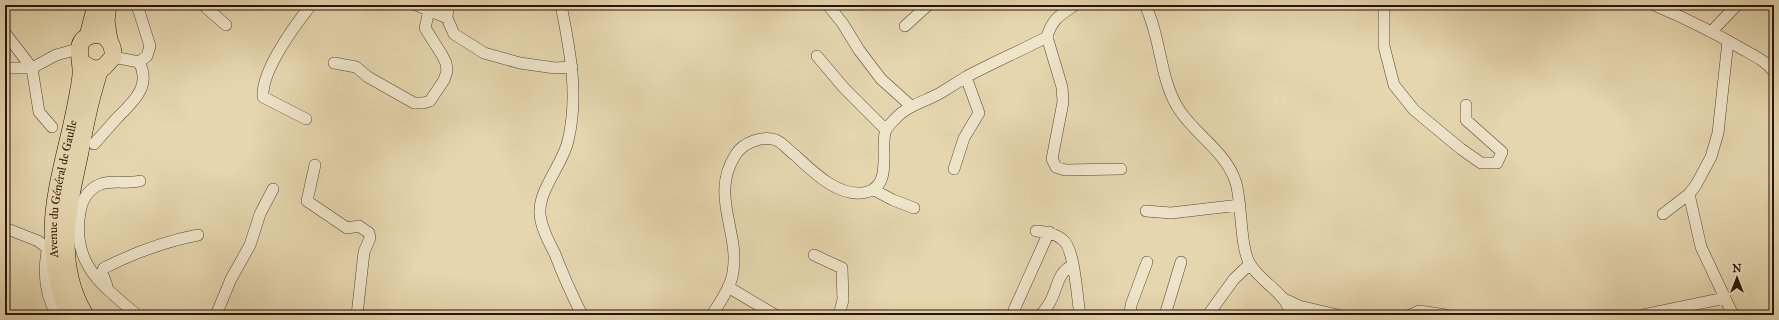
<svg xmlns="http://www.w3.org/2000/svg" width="1779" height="320" font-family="'IM FELL Great Primer',serif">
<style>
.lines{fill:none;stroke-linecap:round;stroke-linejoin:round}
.street-casing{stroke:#59432e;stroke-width:12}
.primary-casing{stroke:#2a1203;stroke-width:18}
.street{stroke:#eee4ca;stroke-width:11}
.primary{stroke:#e5d6ae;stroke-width:17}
.labels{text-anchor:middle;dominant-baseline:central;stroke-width:3.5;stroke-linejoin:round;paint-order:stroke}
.street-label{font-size:12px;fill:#2a1203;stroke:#eee4ca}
</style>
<rect width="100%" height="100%" fill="#e5d6ae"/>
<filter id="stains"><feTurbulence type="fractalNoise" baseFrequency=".005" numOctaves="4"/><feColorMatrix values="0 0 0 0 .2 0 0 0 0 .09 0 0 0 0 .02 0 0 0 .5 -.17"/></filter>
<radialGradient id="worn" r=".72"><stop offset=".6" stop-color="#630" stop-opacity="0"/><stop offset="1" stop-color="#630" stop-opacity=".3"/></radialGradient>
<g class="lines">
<defs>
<path id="street" d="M203 5 226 25
M416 5 447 18
M448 5 447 18 454 34 484 53 520 63 555 68 572 67
M561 5C570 50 579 95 568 141 563 164 538 190 540 214 541 228 549 242 555 254 563 275 572 295 582 315
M828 5 843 24 859 50 881 79 911 106
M1145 5C1162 39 1159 80 1180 111 1197 136 1227 153 1236 183 1242 204 1240 248 1250 264 1261 283 1286 292 1291 315
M1384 5V46L1394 85 1414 110 1461 149 1481 163H1497L1502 152 1466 120V105
M1654 5C1685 18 1715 33 1744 50 1755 56 1767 62 1774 72
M905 26 928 5
M1711 32 1737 5
M5 33 32 68 39 112 52 127
M1047 37 1062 87 1063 102 1052 159 1056 167 1065 170 1121 169
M817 56 844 88 886 130
M113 57 139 62 147 56 150 46 137 5
M334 63 356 67 368 77 414 103H423L430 101 444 80 447 71 446 63 442 55 425 28 429 11
M5 68H32L56 55 78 49
M306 119 263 97C261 71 295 25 311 5
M94 144C102 135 110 126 117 118 133 102 152 86 139 62
M315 165 307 201 347 228 359 226 369 233 370 238 364 252 357 315
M954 169 964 138 979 113 966 77
M874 190 893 200 914 208
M1689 194 1701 247 1733 315
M1146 211 1171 213 1240 205
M1663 214 1689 194 1696 185 1711 157 1718 133 1728 41
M5 228 38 241 47 248
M1036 231C1046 232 1055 233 1063 240 1075 249 1077 299 1080 315
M48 246C43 270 44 294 57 315
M814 255 842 268 843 300 839 315
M107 286 102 272 104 268C134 253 166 241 198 235
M728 287 775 315
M1284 299 1299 306 1338 315
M1014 310 1049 232
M137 315C102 285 71 264 80 212 82 200 88 189 101 184 113 180 127 184 140 181
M216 315 231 279 250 245 260 214 273 189
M712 315C720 302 731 287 733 272 740 231 709 195 736 154 743 143 763 135 776 140 783 143 789 151 795 155 813 172 840 199 867 192 894 185 879 144 886 130 888 126 892 122 896 118 908 105 927 101 942 92 950 87 958 82 966 77 992 63 1020 51 1047 37 1052 19 1060 15 1075 5
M1041 315C1044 311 1048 306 1050 302 1058 288 1057 272 1073 265
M1130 315 1131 305 1147 262
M1165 315 1181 262
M1208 315 1234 279 1250 264
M1410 315 1419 311 1446 315
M1643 315 1725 298"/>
<g id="primary">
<path d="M108 5 106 21 109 40"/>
<path d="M88 36 96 5"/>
<path id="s1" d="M69 315C58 288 53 261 53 232 53 188 71 138 78 94 79 88 81 80 81 73 82 59 72 40 92 35 106 32 114 44 113 57L104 67C95 71 88 68 81 61"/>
<path d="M85 315C54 264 68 207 80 152 85 124 91 96 100 69"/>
</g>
</defs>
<!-- street casing -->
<use href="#street" class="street-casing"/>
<!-- primary casing -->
<use href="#primary" class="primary-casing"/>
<!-- street -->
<use href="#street" class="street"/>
<!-- primary -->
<use href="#primary" class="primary"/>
</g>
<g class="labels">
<!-- street labels -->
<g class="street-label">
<text stroke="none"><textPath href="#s1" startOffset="129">Avenue du Général de Gaulle</textPath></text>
</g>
</g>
<!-- margin -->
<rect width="1779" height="320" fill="none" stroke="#e5d6ae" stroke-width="20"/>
<rect x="6" y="6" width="1767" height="308" fill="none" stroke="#2a1203" stroke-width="2"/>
<rect x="10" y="10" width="1759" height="300" fill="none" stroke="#2a1203"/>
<!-- north arrow -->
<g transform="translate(1737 278)" stroke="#eee4ca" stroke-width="3" paint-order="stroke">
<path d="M0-3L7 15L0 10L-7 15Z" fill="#2a1203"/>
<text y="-6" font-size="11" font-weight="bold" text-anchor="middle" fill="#2a1203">N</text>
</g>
<rect width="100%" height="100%" filter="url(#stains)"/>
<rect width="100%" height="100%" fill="url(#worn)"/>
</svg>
